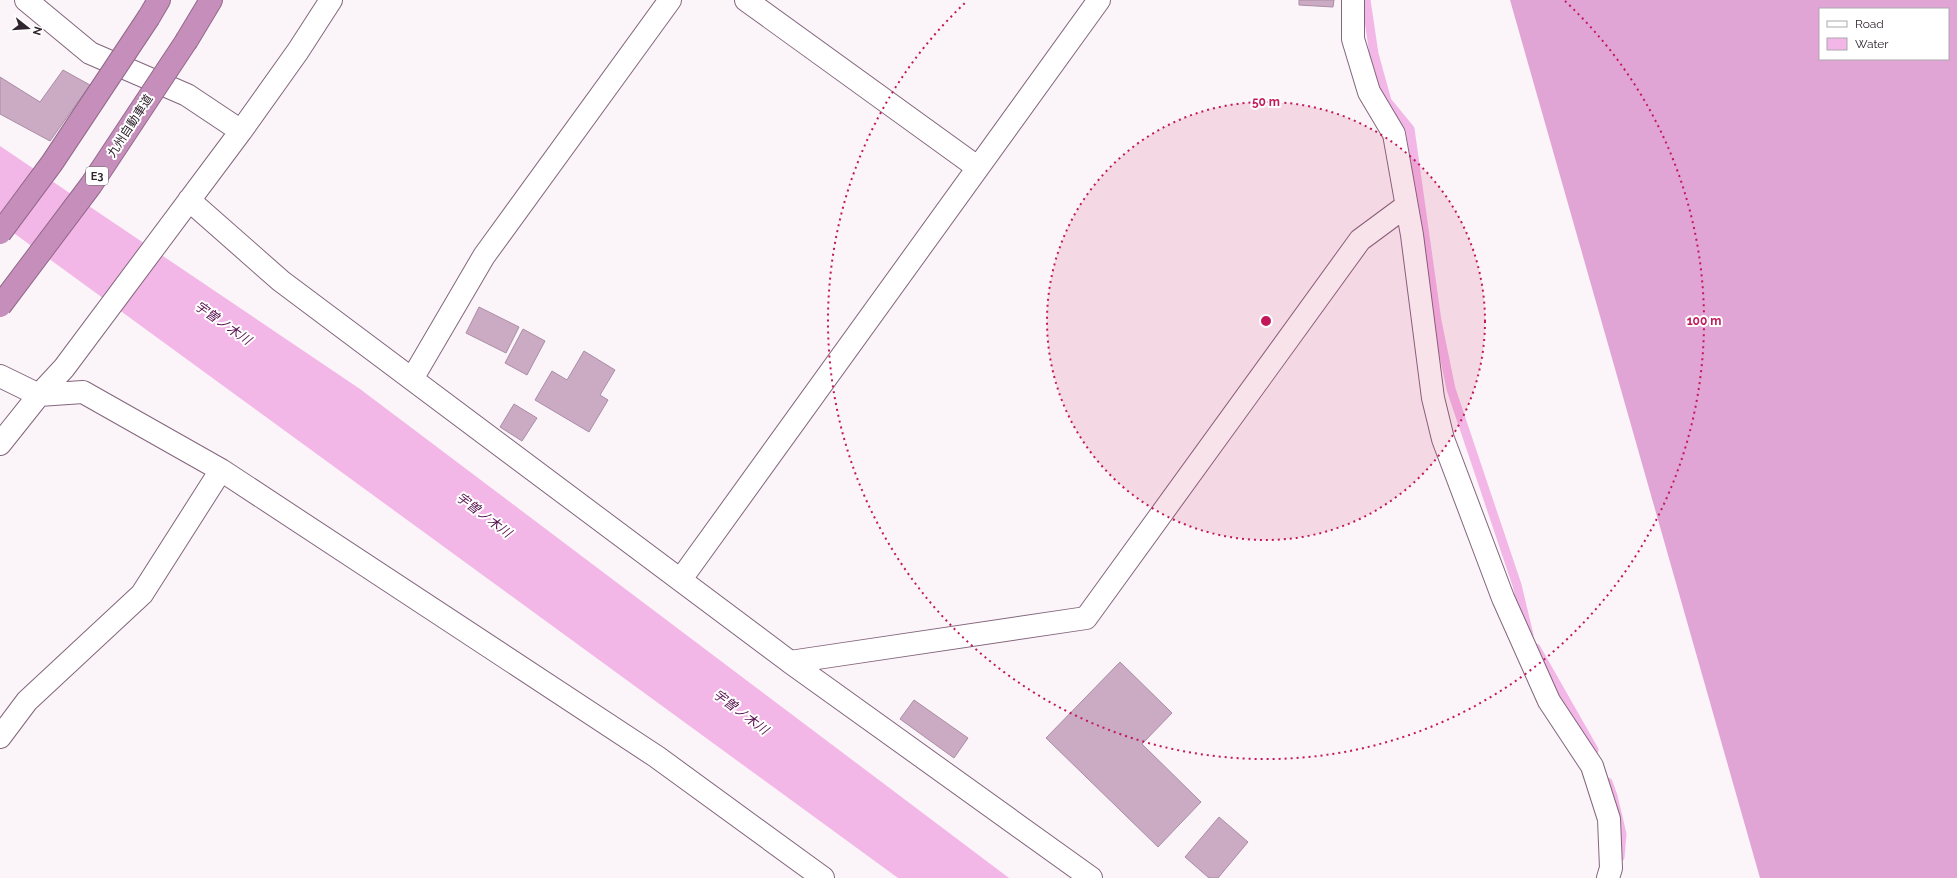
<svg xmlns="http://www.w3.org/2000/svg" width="1957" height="878" font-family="Raleway,'Noto Sans JP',sans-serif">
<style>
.forest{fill:#e1a5d5;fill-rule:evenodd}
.water{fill:#f3b7e7}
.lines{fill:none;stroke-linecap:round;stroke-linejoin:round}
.stream{stroke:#f3b7e7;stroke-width:9}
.building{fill:#caabc3;stroke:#ab8da5}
.street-casing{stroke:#83667d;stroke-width:24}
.highway-casing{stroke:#92698a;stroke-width:24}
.street{stroke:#fff;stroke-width:22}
.highway{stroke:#c68ebb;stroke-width:22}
.highway-bridge-casing{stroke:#92698a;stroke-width:24;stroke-linecap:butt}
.highway-bridge{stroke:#c68ebb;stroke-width:22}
.ring{fill:none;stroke:#c2185b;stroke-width:2;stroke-dasharray:2 4}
.labels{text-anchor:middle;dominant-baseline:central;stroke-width:4;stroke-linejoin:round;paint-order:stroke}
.shield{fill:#fff;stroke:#6e666d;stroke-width:1}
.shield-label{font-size:11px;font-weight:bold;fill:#30242e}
.street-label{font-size:12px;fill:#30242e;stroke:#fff}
.water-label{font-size:13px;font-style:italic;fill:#591451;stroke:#fff}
.centre{fill:#c2185b;stroke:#fff;stroke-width:2}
.ring-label{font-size:12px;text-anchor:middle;font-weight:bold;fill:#c2185b;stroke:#fff;stroke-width:4;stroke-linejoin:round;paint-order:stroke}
</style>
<rect width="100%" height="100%" fill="#fbf4f9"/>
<!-- forest -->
<path class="forest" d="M1510 0H1957V878H1760ZM1820 9H1948V59H1820Z"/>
<!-- water -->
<path class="water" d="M0 146 360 389 1009 878H898L0 223Z"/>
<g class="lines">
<!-- stream -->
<path class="stream" d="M1366 0 1374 54 1387 101 1410 129 1437 321 1451 389 1517 585 1529 635
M1536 648 1594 750
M1608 782 1613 796 1622 834 1620 857"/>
</g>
<!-- building -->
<path class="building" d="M1299 0H1334L1333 7 1299 5Z
M63 70 90 85 50 141 0 114V77L40 102Z
M479 307 519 327 506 353 466 333Z
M523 329 545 341 527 375 505 363Z
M584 351 615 370 600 395 608 400 589 432 535 400 552 371 567 380Z
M514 404 537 418 522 441 500 427Z
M1120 662 1172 713 1142 744 1201 802 1158 847 1046 738Z
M914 700 968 738 954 758 900 719Z
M1219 817 1248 842 1218 878H1209L1185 857Z"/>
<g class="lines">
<defs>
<path id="street" d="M26 0 90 53 187 95 241 131
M746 0 977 167
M1353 0V39L1369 92 1394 134 1412 235 1433 398 1443 439 1503 598 1549 701 1592 766 1609 819 1611 868 1608 878
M189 200 281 281 790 662 1086 618 1360 240 1406 206
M0 376 39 395 83 392 221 470 657 757 823 878
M412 379 484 256 670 0
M0 444 39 395 64 368 241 131 298 51 331 0
M681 579 1099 0
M790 662 1091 878
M0 737 27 701 142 594 221 470"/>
<path id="highway" d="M149 17 159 0
M187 40 211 0"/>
</defs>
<!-- street casing -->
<use href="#street" class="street-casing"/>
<!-- highway casing -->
<use href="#highway" class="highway-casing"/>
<!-- street -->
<use href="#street" class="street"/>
<!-- highway -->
<use href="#highway" class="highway"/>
<defs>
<path id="highway-bridge" d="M0 233 52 163 149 17
M0 306 91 185 187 40"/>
</defs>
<!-- highway-bridge casing -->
<use href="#highway-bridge" class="highway-bridge-casing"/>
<!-- highway-bridge -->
<use href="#highway-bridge" class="highway-bridge"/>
</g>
<!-- distance rings -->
<circle cx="1266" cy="321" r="219" fill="#c2185b" fill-opacity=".12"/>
<g class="ring">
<circle cx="1266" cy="321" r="219"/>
<path d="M1565 1A438 438 0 1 1 967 1"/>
</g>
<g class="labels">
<!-- shield labels -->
<rect class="shield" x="86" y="167" width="22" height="18" rx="3"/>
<g class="shield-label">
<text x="97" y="176">E3</text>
</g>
<!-- street labels -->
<g class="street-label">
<text transform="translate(130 126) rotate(-57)">九州自動車道</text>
</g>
<!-- water labels -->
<g class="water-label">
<text transform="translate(223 323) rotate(35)">宇曽ノ木川</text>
<text transform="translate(484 515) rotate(37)">宇曽ノ木川</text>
<text transform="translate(741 712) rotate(37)">宇曽ノ木川</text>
</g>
</g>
<circle cx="1266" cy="321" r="6" class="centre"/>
<g class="ring-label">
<text x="1266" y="106">50 m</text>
<text x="1704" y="325">100 m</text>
</g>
<!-- legend -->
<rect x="1819" y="8" width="130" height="52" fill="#ffffff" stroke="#aca7ab"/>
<rect x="1827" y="21" width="20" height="6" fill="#ffffff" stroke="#aca7ab"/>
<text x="1855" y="28" font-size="12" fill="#30242e">Road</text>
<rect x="1827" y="38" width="20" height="12" fill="#f3b7e7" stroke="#aca7ab"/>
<text x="1855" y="48" font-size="12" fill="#30242e">Water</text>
<!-- north arrow -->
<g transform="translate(28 28) rotate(107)" stroke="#ffffff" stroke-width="3" paint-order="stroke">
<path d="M0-3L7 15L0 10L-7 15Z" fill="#30242e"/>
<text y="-6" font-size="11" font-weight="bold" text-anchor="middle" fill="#30242e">N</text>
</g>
</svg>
